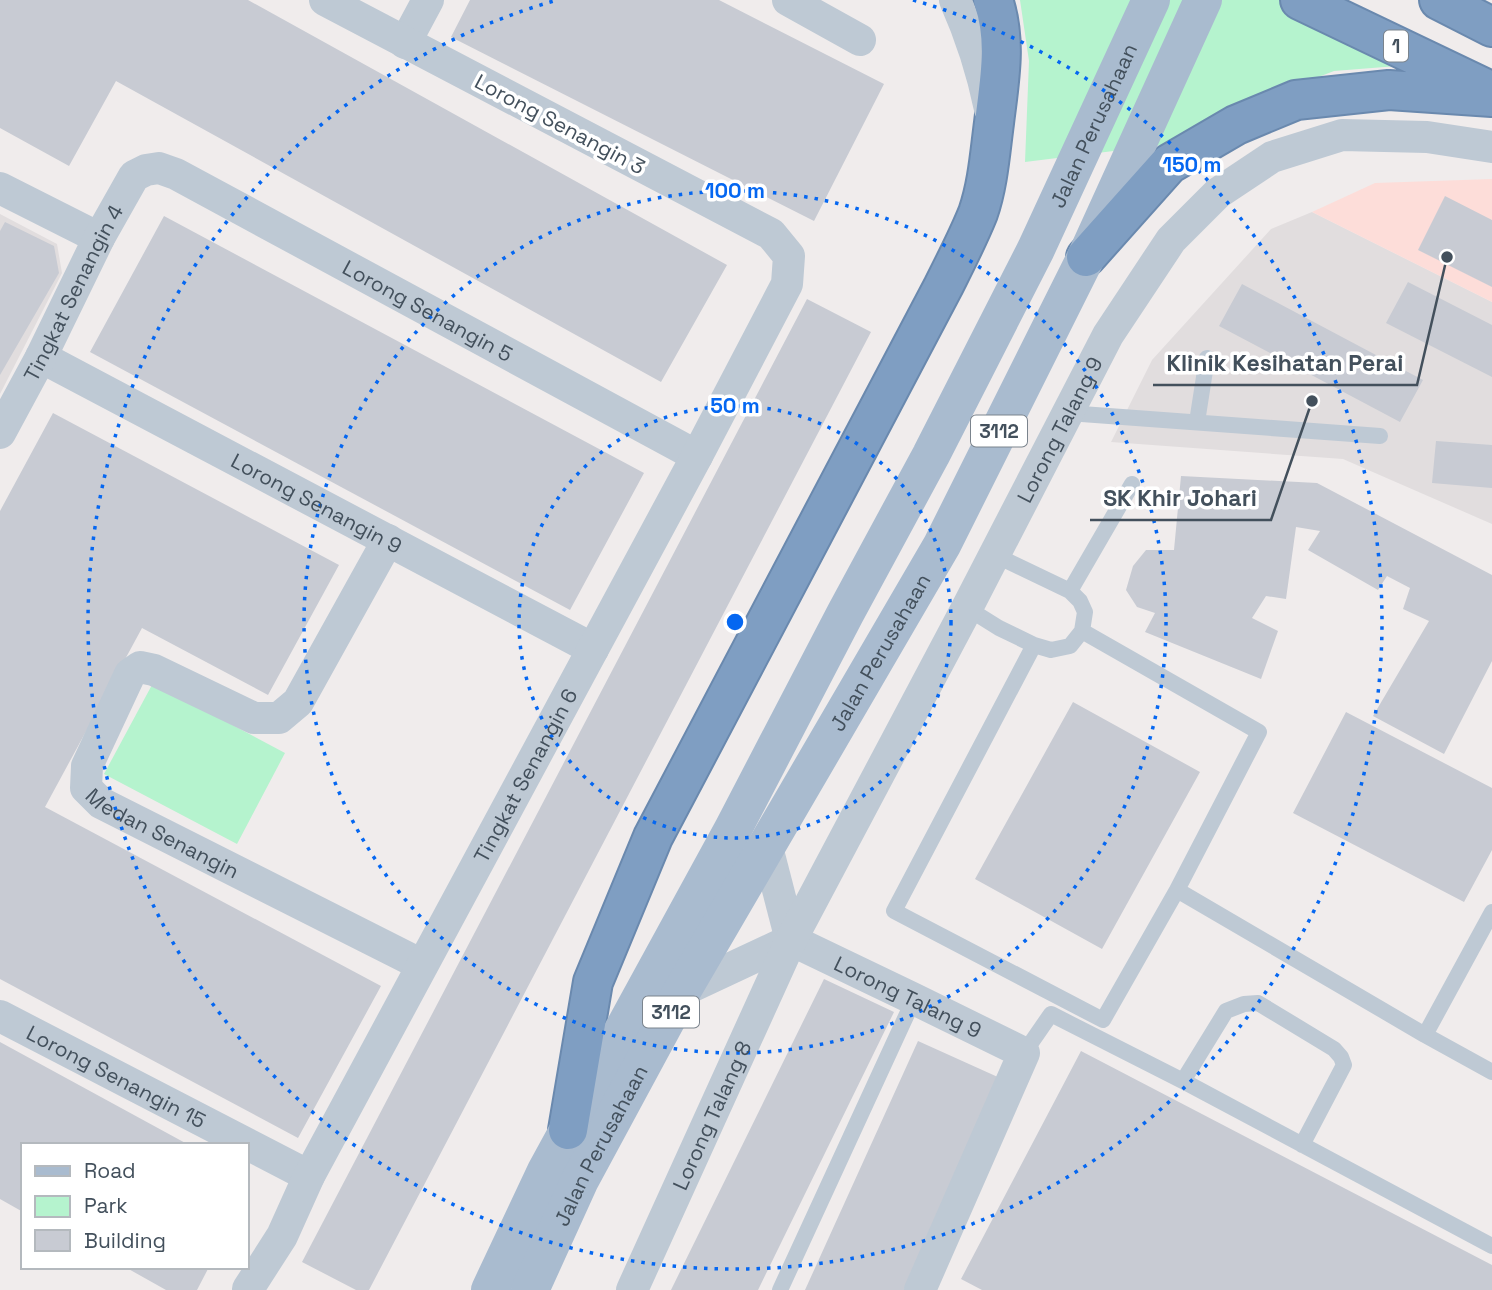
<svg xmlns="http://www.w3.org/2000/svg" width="1492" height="1290" font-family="'Space Grotesk',sans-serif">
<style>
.education{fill:#e1ddde}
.medical{fill:#fdddd9}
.green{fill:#b5f3ce}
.building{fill:#c8cbd3}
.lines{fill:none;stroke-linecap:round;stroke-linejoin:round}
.highway-casing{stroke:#6a89ae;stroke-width:42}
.lane{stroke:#bec9d4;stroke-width:16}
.street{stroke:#bec9d4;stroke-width:32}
.primary{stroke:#a9bbcf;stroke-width:38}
.highway{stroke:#7f9ec2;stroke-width:38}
.ring{fill:none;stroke:#0567f1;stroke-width:3.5;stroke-dasharray:3.5 7}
.labels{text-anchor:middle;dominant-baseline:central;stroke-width:7;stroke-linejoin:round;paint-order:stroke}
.shield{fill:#fff;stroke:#7b848d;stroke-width:2}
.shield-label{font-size:19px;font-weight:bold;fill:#43505c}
.street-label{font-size:21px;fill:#43505c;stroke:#fff}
.centre{fill:#0567f1;stroke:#fff;stroke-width:3.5}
.ring-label{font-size:21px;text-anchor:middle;font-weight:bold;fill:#0567f1;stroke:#fff;stroke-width:7;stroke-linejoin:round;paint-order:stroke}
.leader{fill:none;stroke:#43505c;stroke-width:2.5}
.callout-dot{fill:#43505c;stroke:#fff;stroke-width:2.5}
.callout-label{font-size:23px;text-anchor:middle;font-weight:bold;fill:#43505c;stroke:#fff;stroke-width:7;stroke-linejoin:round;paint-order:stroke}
</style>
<rect width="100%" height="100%" fill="#f0ecec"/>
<!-- education -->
<path class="education" d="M1312 212 1492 302V524L1343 459 1111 442 1152 360 1271 229Z
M0 214 57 244 62 273 0 394Z"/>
<!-- medical -->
<path class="medical" d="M1492 179V302L1312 212 1375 183Z"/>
<!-- green -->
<path class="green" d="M1020 0H1282L1410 65 1334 71 1225 113 1170 144 1025 162 1029 61Z
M153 683 285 753 237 844 104 774Z"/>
<!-- building -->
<path class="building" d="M0 0H248L727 265 661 382 116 81 69 166 0 128Z
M470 0H719L884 84 814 221 451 37Z
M1445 196 1492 220V287L1418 250Z
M164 216 644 473 570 610 90 352Z
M5 222 54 246 59 273 0 375V231Z
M1408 282 1492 325V377L1386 323Z
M1242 284 1423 380 1400 422 1219 326Z
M807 299 871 332 369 1290H356L302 1262Z
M53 413 339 565 268 695 142 628 45 807 381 986 298 1138 0 979V511Z
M1436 441 1492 445V488L1432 483Z
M1181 476 1317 483 1492 575V661L1444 754 1373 716 1429 621 1403 609 1410 588 1387 576 1378 590 1308 550 1320 531 1296 527 1286 599 1266 596 1252 618 1278 631 1261 679 1145 632 1155 613 1137 607 1126 590 1133 566 1146 550H1174Z
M1073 702 1200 772 1102 949 975 879Z
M1346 712 1492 788V850L1464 902 1293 813Z
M824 979 894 1012 758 1290H671Z
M918 1041 1000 1078 904 1290H805Z
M0 1042 189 1145H23V1212L0 1199Z
M1081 1051 1492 1265V1290H982L961 1279Z
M125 1267H209L197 1290H166Z"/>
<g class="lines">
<defs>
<path id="highway" d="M1300 0 1484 88
M1439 0 1492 27
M1086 257 1169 164 1236 125 1296 100 1389 90 1492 97
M568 1130 593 982 653 837 943 287C955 263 968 238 978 213 988 184 990 153 994 123 999 81 1007 41 993 0"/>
</defs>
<!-- highway casing -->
<use href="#highway" class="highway-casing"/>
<!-- lane -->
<path class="lane" d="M1068 413 1380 436
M1197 422 1207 358
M1070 591 1132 484
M967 608 999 628 1034 645 1051 650 1070 646 1082 631 1085 612 1080 601 1070 591 995 555
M1034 645 894 911 1103 1020 1177 890 1259 732 1082 631
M1177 890 1425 1035 1492 1072
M1425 1035 1492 912
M1024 1053 1051 1014 1183 1081 1492 1246
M1183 1081 1226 1011 1244 1004 1258 1003 1334 1049 1341 1057 1344 1065 1302 1145
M780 1290 914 999"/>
<!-- street -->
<g class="street">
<path d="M788 0 860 40"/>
<path d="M955 0C971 36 982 70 990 109"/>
<path d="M405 43 428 0"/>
<path d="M0 188 99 238"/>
<path id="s1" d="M41 357 593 649"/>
<path id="s2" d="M0 433 41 357 99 238 134 176 146 170 159 168 176 174 697 456"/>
<path id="s3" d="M388 540 298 702 279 718H254L154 670 140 667 130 674 87 766 86 788 101 803 422 965"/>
<path d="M767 847 791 940"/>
<path id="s4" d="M791 940 914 999 1024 1053 920 1290"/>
<path d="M682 991 791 940"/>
<path id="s5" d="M0 1016 309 1176"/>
<path id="s6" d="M248 1289 282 1236 309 1176 697 456 787 284 789 256 771 234 325 0"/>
<path id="s7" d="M632 1290 791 940 967 608 1108 335 1171 240 1218 193 1272 157 1342 135 1427 137 1492 147"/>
</g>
<!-- primary -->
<g class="primary">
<path id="s8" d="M490 1290 546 1171 733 829 845 614 931 455 1036 249 1151 0"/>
<path id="s9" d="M530 1290 580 1180 682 991 942 545 1086 257 1203 0"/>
</g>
<!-- highway -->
<use href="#highway" class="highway"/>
</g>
<!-- distance rings -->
<g class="ring">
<circle cx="735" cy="622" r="216"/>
<circle cx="735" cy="622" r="431"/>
<path d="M913 0A647 647 0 1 1 557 0"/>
</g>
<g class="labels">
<!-- shield labels -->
<g class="shield">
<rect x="1384" y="30.5" width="24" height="31" rx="5"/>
<rect x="971" y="415.5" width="56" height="31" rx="5"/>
<rect x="643" y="996.5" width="56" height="31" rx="5"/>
</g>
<g class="shield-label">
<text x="1396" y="46">1</text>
<text x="999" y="431">3112</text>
<text x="671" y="1012">3112</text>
</g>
<!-- street labels -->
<g class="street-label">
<text transform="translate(560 124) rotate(28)">Lorong Senangin 3</text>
<text stroke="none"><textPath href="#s8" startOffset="1312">Jalan Perusahaan</textPath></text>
<text stroke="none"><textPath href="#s2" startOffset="158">Tingkat Senangin 4</textPath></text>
<text stroke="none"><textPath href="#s2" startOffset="621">Lorong Senangin 5</textPath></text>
<text stroke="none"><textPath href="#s7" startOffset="961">Lorong Talang 9</textPath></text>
<text stroke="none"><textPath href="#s1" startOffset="312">Lorong Senangin 9</textPath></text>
<text stroke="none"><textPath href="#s9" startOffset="728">Jalan Perusahaan</textPath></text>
<text stroke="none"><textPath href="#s6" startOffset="584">Tingkat Senangin 6</textPath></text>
<text stroke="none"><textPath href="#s3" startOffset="586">Medan Senangin</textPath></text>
<text stroke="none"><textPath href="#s4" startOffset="130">Lorong Talang 9</textPath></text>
<text stroke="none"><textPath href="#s5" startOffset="131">Lorong Senangin 15</textPath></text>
<text stroke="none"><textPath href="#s7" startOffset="192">Lorong Talang 8</textPath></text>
<text stroke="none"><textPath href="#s9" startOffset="161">Jalan Perusahaan</textPath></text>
</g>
</g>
<circle cx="735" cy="622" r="10" class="centre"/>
<g class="ring-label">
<text x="1192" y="172">150 m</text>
<text x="735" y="198">100 m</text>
<text x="735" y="413">50 m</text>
</g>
<!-- callouts -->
<path class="leader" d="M1447 257L1417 385H1153M1312 401L1271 520H1090"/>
<g class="callout-dot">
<circle cx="1447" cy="257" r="7"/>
<circle cx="1312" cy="401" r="7"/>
</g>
<g class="callout-label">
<text x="1285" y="371">Klinik Kesihatan Perai</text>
<text x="1180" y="506">SK Khir Johari</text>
</g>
<!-- legend -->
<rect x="21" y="1143" width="228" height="126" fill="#ffffff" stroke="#b4b9be" stroke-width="2"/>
<rect x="35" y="1166" width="35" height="10" fill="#a9bbcf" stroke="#b4b9be" stroke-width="2"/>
<text x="84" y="1178" font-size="21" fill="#43505c">Road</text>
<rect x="35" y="1196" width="35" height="21" fill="#b5f3ce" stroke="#b4b9be" stroke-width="2"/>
<text x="84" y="1213" font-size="21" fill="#43505c">Park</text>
<rect x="35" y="1230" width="35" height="21" fill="#c8cbd3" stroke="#b4b9be" stroke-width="2"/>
<text x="84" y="1248" font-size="21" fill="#43505c">Building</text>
</svg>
